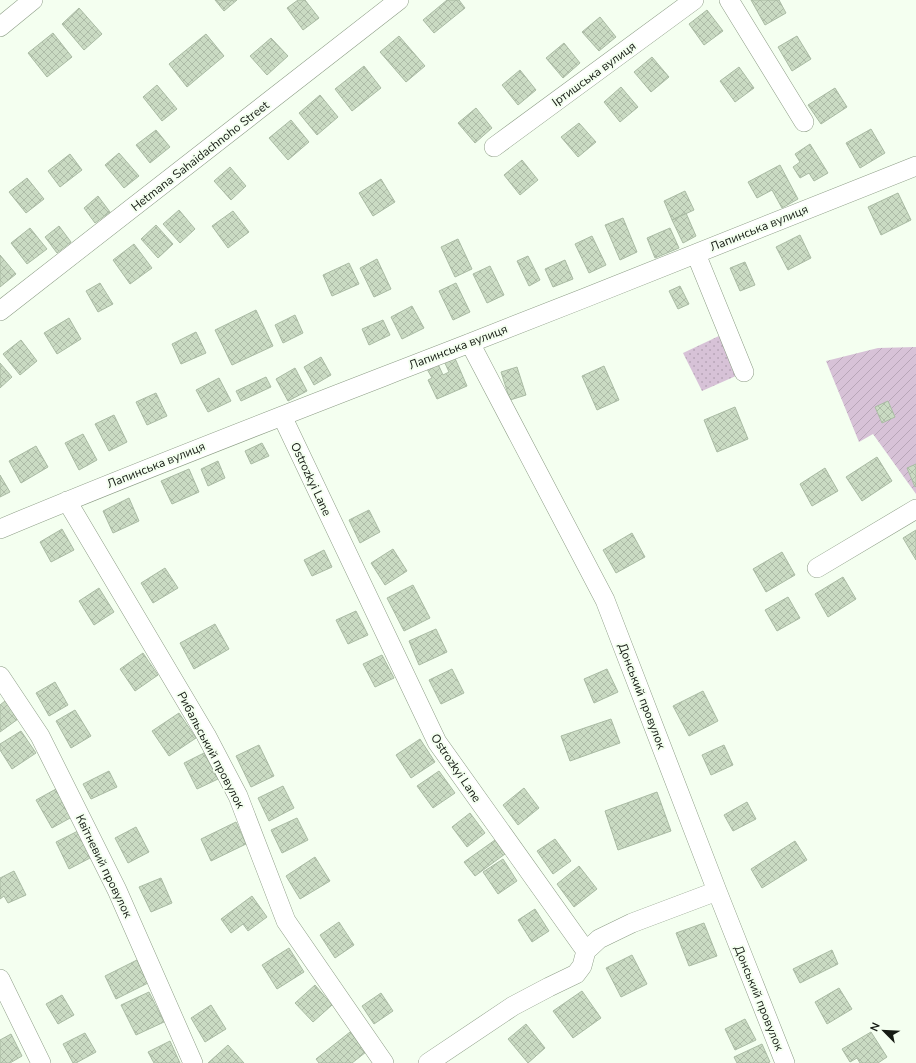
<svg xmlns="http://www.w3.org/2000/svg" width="916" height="1063" font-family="'Nunito Sans',sans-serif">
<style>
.park{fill:url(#park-dots)}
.garden{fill:url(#garden-furrows)}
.building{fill:url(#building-cross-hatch);stroke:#aabba4}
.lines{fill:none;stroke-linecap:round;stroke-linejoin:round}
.street-casing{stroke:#8d9d86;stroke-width:20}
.street{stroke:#fff;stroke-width:19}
.labels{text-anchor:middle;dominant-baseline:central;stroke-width:4;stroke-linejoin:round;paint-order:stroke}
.street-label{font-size:12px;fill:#151b13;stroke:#f4fff0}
</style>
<defs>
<pattern id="park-dots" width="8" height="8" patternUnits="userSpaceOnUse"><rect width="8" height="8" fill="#d7c2d7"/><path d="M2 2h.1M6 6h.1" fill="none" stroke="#b8a6b8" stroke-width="1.8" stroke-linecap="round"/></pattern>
<pattern id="garden-furrows" width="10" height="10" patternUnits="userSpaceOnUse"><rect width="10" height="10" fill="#d7c2d7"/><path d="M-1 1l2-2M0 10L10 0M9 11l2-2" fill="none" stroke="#b8a6b8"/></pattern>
<pattern id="building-cross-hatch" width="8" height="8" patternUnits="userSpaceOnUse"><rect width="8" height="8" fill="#cadbc3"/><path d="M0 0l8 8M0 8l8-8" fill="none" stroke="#adbba7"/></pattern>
</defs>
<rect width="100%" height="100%" fill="#f4fff0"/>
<!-- park -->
<path class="park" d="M721 335 738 375 702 391 683 353Z"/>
<!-- garden -->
<path class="garden" d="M916 347V494L873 434 859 442 826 361 878 348Z"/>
<!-- building -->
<path class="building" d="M215 0H237L224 11Z
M298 0H305L319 18 303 30 287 8Z
M447 0H459L465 8 434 33 423 20Z
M751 0H779L786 13 765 25Z
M79 8 102 34 84 50 62 24Z
M707 10 723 31 704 45 689 24Z
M600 17 616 37 599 51 582 32Z
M53 33 72 57 47 77 28 53Z
M206 34 224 56 187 87 169 64Z
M399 36 425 66 406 82 380 52Z
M797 36 811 59 792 71 778 47Z
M271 38 288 56 267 75 250 56Z
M564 43 580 63 563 78 546 58Z
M652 57 669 77 651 92 634 72Z
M364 66 381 88 352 111 335 89Z
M739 67 754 88 735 102 720 81Z
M520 70 536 90 518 105 502 85Z
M157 85 177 109 162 121 143 97Z
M621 87 638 107 620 122 604 102Z
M835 88 847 107 821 124 808 105Z
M320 95 338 117 317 135 299 113Z
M476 108 492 128 475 143 458 123Z
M291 120 309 142 288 160 269 138Z
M579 123 596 142 578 157 561 137Z
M871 129 885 153 860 168 846 143Z
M156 130 170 147 150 163 136 145Z
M810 144 828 173 814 181 809 173 800 178 793 167 800 162 795 154Z
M119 153 139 176 124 188 105 165Z
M70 154 82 170 60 187 48 171Z
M522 160 538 180 520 195 504 175Z
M780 165 798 199 782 208 772 190 757 198 748 182Z
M230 167 246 186 231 200 214 181Z
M27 178 44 199 26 213 9 192Z
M381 179 395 202 373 216 359 193Z
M685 191 694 210 672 220 664 201Z
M898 193 911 220 881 235 868 207Z
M98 196 110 212 95 223 84 208Z
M179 210 195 229 180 243 163 224Z
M233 211 249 232 228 248 212 226Z
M686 213 696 236 683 243 672 220Z
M623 218 637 252 620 260 605 225Z
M156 225 173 244 158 258 141 239Z
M59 226 71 242 57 253 45 237Z
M30 228 47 249 27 264 11 243Z
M670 228 679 248 655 258 647 238Z
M800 235 811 258 788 270 776 247Z
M592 236 606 265 589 273 575 244Z
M458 239 472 269 455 277 441 247Z
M134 244 152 268 130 284 113 260Z
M0 255 16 274 0 287Z
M528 256 540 280 529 286 517 261Z
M377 259 391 289 374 297 360 268Z
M565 260 573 279 553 287 545 269Z
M745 262 755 285 740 291 730 268Z
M349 263 359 284 332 296 323 275Z
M490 266 504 295 487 303 473 274Z
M100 283 113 304 98 312 86 291Z
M456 283 470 312 453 320 439 291Z
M680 286 689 304 678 309 669 291Z
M412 306 424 328 402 339 391 317Z
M256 310 273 346 232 365 215 330Z
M295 315 303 333 283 343 275 325Z
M69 318 81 339 57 354 44 333Z
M383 320 390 335 369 345 362 329Z
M196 332 206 353 181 364 172 344Z
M21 340 37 361 20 375 3 354Z
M454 356 467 386 437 399 428 380 432 378 427 369 438 364 443 375 449 372 444 361Z
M321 357 331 375 314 385 304 367Z
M0 363 12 377 0 388Z
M604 366 619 400 597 410 582 376Z
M517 367 526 395 510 400 501 372Z
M295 368 307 391 288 401 276 379Z
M266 377 271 387 241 401 236 391Z
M219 378 231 401 208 412 196 390Z
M156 393 167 416 147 425 136 402Z
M888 401 895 417 882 423 875 407Z
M735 407 748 439 717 452 704 420Z
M114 415 127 442 109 451 95 424Z
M83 434 97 460 79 470 65 443Z
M262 443 269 456 251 464 245 451Z
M36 446 48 467 21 483 9 461Z
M877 457 892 481 862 501 846 477Z
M218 461 225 478 208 486 201 469Z
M916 464V486L915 487 907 468Z
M825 468 838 491 812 506 800 484Z
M189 469 199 492 172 504 161 481Z
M0 475 10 492 0 497Z
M129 498 139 521 113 533 103 511Z
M369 510 380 532 360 543 349 520Z
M62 529 74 550 51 562 40 542Z
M916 530V560L903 538Z
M632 533 645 557 616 573 603 550Z
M393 549 407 571 385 585 371 563Z
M324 550 332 567 312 576 304 560Z
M782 552 795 575 766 592 753 569Z
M165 568 178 588 153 603 141 583Z
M843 577 856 599 828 617 815 594Z
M413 585 430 618 404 631 387 598Z
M99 588 114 612 94 625 79 601Z
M788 597 800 618 777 631 765 610Z
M356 611 368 635 348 644 336 620Z
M215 624 229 649 194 669 180 643Z
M436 629 447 652 419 665 409 641Z
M143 653 158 675 135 691 120 669Z
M382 655 394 678 375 687 363 664Z
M452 669 464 693 441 704 429 680Z
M607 669 618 692 594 703 584 679Z
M55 682 68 705 49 716 36 693Z
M703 691 718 721 689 736 673 706Z
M5 701 18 719 0 732V705Z
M75 710 91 736 71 748 56 721Z
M179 713 196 738 169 756 152 731Z
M611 719 620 743 570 761 561 736Z
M21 731 36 753 12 769 0 750V744Z
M420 739 435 762 411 778 396 755Z
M259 745 274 776 251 787 236 756Z
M724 745 733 765 711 775 702 755Z
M204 753 218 779 197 789 184 763Z
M109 771 117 787 91 799 83 784Z
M439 771 455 793 433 808 417 786Z
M283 786 294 808 269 821 258 798Z
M524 788 539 808 518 825 503 805Z
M56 789 72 817 52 828 36 800Z
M657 792 671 831 618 850 605 811Z
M747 802 756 819 733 831 724 815Z
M470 813 485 833 467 847 452 827Z
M297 818 308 840 282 853 271 830Z
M236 822 246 844 211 861 201 839Z
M136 827 149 852 128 863 115 838Z
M78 831 92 857 69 869 56 842Z
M555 839 571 861 553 874 537 851Z
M495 840 505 854 475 876 464 862Z
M795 841 807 860 762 888 751 869Z
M315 857 330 881 300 899 286 876Z
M503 859 517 881 498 894 483 872Z
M579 866 597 889 574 907 557 884Z
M14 871 26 895 8 903 4 896 0 899V878Z
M161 878 172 903 151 912 139 887Z
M252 896 267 917 248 931 243 924 231 933 221 919Z
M535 909 549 931 532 942 518 920Z
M339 922 354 945 335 958 320 935Z
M704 923 717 956 689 966 676 933Z
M289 948 304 972 277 989 262 965Z
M832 950 838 964 800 983 793 969Z
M632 955 647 984 621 997 606 968Z
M137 960 148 983 116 999 105 976Z
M315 985 332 1005 313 1022 295 1003Z
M839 988 852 1009 827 1024 815 1002Z
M582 991 601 1018 573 1038 553 1011Z
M149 992 164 1022 136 1035 121 1005Z
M381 993 393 1011 374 1024 362 1006Z
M62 995 74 1015 58 1024 46 1004Z
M211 1005 226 1029 205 1042 191 1018Z
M745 1019 756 1040 735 1050 725 1029Z
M526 1024 545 1048 528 1063 508 1039Z
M350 1032 366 1052 352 1063H319L316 1059Z
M871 1032 887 1057 878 1063H860L857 1058 850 1062 842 1049Z
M85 1033 96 1052 76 1063H73L63 1044Z
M11 1034 22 1056 10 1063H0V1040Z
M170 1041 180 1063H154L148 1052Z
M762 1044 770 1062 767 1063H737L734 1057Z
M228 1045 244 1063H208Z"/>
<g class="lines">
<defs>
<path id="street" d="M729 0 804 122
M0 27 33 0
M494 147 694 0
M696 254 744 372
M0 311 399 0
M470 343 605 600 717 891 785 1063
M282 416 437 742 586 951 599 939 632 923 717 891
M67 501 206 735 238 796 286 921 384 1063
M0 529C155 464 313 404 470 343 619 285 767 225 916 166
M817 568 916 509
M0 676 40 736 117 890 193 1063
M0 979 41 1063
M428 1063 513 1006 549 987 576 974 582 966 586 951"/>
</defs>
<!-- street casing -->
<use href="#street" class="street-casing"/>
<!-- street -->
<use href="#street" class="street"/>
</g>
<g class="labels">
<!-- street labels -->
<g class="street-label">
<text transform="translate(594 74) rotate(-36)">Іртишська вулиця</text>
<text transform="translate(200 156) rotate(-38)">Hetmana Sahaidachnoho Street</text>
<text transform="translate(759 228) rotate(-22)">Лапинська вулиця</text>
<text transform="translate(458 347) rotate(-21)">Лапинська вулиця</text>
<text transform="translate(156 465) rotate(-22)">Лапинська вулиця</text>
<text transform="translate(311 479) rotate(65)">Ostrozkyi Lane</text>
<text transform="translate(642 696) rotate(69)">Донський провулок</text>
<text transform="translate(211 750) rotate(62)">Рибальський провулок</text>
<text transform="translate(456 768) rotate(56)">Ostrozkyi Lane</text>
<text transform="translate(104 866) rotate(64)">Квітневий провулок</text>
<text transform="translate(759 998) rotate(68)">Донський провулок</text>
</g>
</g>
<!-- north arrow -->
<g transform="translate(884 1031) rotate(294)" stroke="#f4fff0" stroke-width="3" paint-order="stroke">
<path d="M0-3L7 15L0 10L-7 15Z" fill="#151b13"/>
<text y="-6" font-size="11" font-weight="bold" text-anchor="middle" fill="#151b13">N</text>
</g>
</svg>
